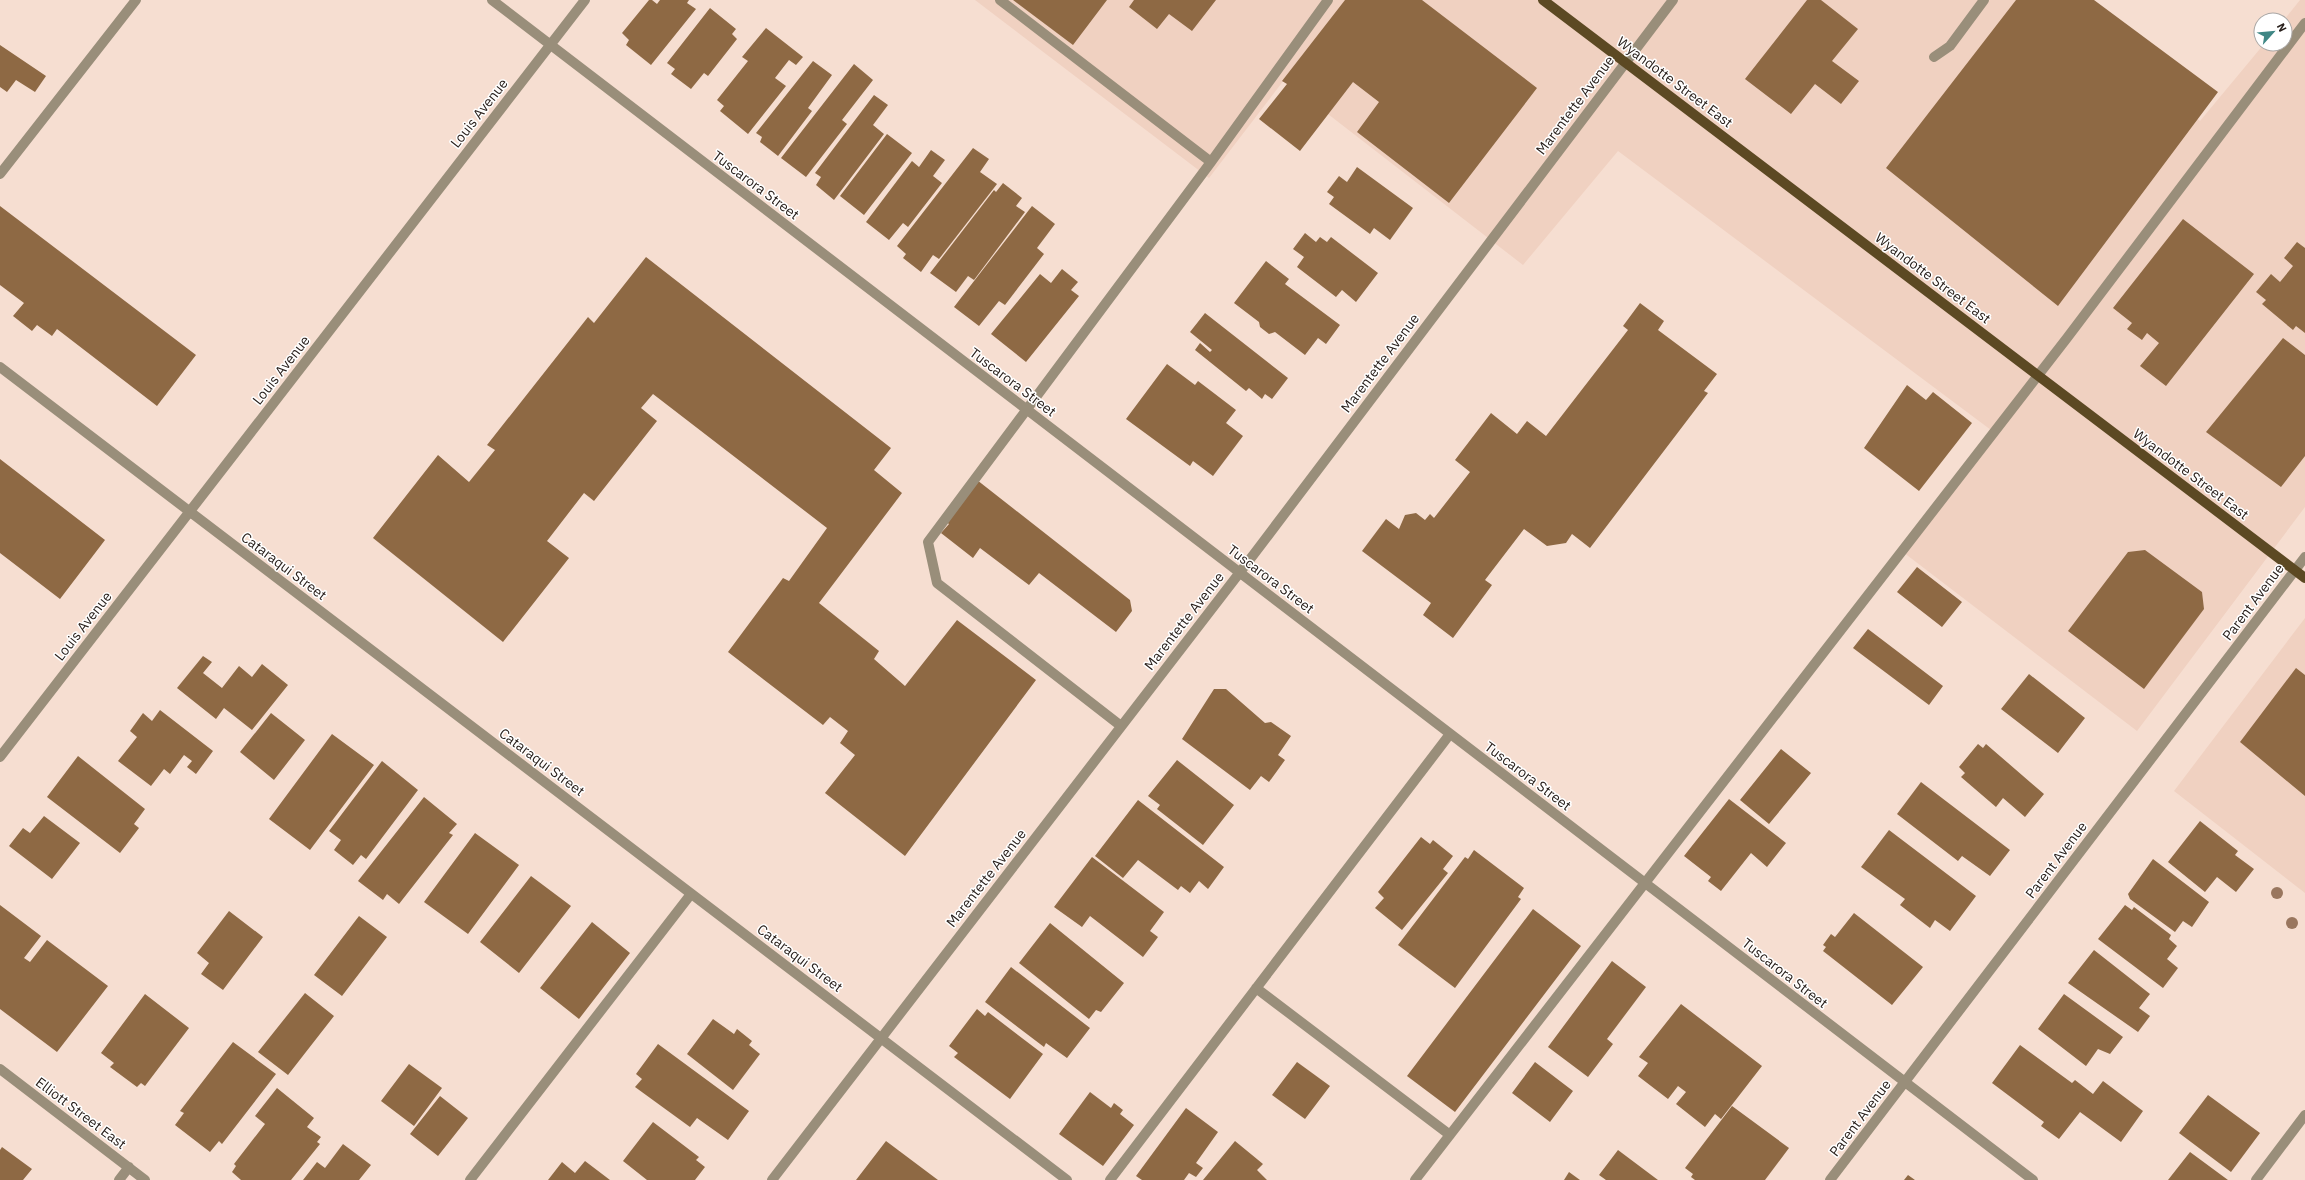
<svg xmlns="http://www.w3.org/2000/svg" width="2305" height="1180" font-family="'IBM Plex Sans',sans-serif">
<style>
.built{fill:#f0d1c1}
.building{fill:#8e6944}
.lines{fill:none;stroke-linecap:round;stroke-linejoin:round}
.minor{stroke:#998e7a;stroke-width:10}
.major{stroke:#5c4923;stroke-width:10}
.tree{fill:#99765e}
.labels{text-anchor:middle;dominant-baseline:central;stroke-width:3;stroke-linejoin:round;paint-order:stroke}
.street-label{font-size:14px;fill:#29201c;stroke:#fff}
</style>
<rect width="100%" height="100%" fill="#f6ded1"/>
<!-- built -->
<path class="built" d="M975 0H2044L2200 121 2264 44H2285L2284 20 2300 0H2305V507L2137 731 1899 549 1991 430 1618 151 1523 265 1284 80 1209 178Z
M2305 618V893L2174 791Z"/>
<!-- building -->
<path class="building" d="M649 0H652L657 4 660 0H689L687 3 696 9 651 65 626 45 629 40 622 33Z
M1013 0H1107L1073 45Z
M1134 0H1216L1192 31 1169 14 1157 29 1129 7Z
M1345 0H1422L1537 88 1449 203 1357 132 1379 102 1353 82 1300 151 1259 119 1287 84 1282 81Z
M1807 0H1821L1858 29 1832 61 1859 81 1841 104 1815 84 1791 114 1745 79Z
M2016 0H2094L2218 92 2058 306 1886 168Z
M710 8 736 29 732 34 737 39 708 76 704 73 691 89 671 74 675 69 667 63Z
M766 28 803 57 796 65 789 60 775 78 786 86 748 134 720 111 724 106 717 100 748 61 742 57Z
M0 45 46 76 35 92 16 80 7 92 0 87Z
M813 61 832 75 808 108 812 111 778 156 760 142 762 137 756 133Z
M854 64 873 80 842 120 847 124 806 177 781 158Z
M874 95 888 105 873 125 884 134 834 200 816 185 821 177 815 173Z
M887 134 912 153 864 215 840 196Z
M973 148 989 159 980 172 997 184 939 259 933 255 921 272 903 258 906 254 897 246Z
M931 150 945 160 933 176 942 183 908 227 903 223 889 240 866 222 912 161 919 167Z
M1357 167 1413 208 1390 240 1374 228 1370 234 1329 204 1334 197 1327 192 1339 176 1347 182Z
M1003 183 1022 198 1016 206 1025 212 974 280 968 276 956 292 930 273 994 190 996 192Z
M0 206 196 355 157 406 57 329 52 336 37 325 32 331 13 316 24 303 0 285Z
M1032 206 1055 224 1037 248 1044 254 1005 305 999 301 979 326 954 307Z
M2183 219 2254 274 2166 386 2140 366 2159 343 2147 333 2142 340 2127 329 2132 323 2113 308Z
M1305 233 1316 242 1320 237 1327 242 1331 237 1378 273 1356 302 1342 290 1336 297 1297 267 1304 257 1293 249Z
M2297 242 2305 248V333L2296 326 2293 330 2262 304 2266 300 2256 292 2271 274 2280 282 2293 266 2284 258Z
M646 257 891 448 874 470 902 493 819 603 879 651 874 659 905 686 957 620 1036 680 905 856 825 793 855 755 840 743 848 731 830 717 823 725 728 652 783 578 789 581 827 528 653 394 641 408 657 421 594 501 584 493 547 541 569 558 503 642 373 538 438 455 469 482 495 450 487 445 588 317 594 323Z
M1266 261 1289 279 1285 284 1340 325 1326 344 1318 338 1305 355 1275 332 1269 334 1260 327 1259 322 1234 303Z
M1062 269 1078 282 1071 290 1079 296 1026 362 991 334 1040 274 1051 283Z
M1640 303 1664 321 1658 330 1717 374 1704 391 1708 393 1590 548 1572 534 1566 543 1547 546 1524 529 1485 580 1492 585 1453 638 1423 615 1431 603 1362 551 1386 519 1399 529 1405 515 1416 513 1425 520 1430 514 1434 518 1470 472 1455 460 1491 413 1517 434 1527 421 1546 436 1628 330 1623 326Z
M1205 313 1288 378 1272 399 1265 394 1262 399 1249 388 1246 391 1195 350 1200 343 1210 352 1212 350 1190 332Z
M2283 338 2305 355V456L2281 487 2206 432Z
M1167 364 1195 385 1198 381 1236 410 1226 423 1243 436 1213 476 1193 461 1190 466 1126 419Z
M1907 385 1926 400 1933 392 1972 423 1919 491 1864 448Z
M0 459 105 540 60 599 0 553Z
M977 480 1130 600 1132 611 1116 632 1039 573 1029 585 980 548 973 558 941 533 949 524 945 521Z
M2145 550 2202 592 2204 609 2144 689 2068 631 2128 552Z
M1917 567 1962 602 1942 627 1897 592Z
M1868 629 1943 686 1929 705 1853 648Z
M203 656 212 662 203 673 222 688 239 666 252 677 262 664 288 685 252 730 224 708 216 719 177 688Z
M2296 668 2305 675V796L2240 742Z
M2029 674 2085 718 2058 753 2001 709Z
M1214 689H1226L1265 723 1271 722 1291 736 1278 755 1285 760 1269 782 1261 776 1250 790 1182 739Z
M160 710 213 751 196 774 187 767 192 761 184 755 170 774 164 769 151 786 118 761 137 737 130 731 143 713 152 721Z
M271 713 305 740 274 780 240 752Z
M332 734 374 765 310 850 269 819Z
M1978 744 1983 748 1986 744 2044 794 2025 817 2003 798 1996 807 1961 777 1965 773 1959 767Z
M1781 749 1811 773 1769 824 1740 800Z
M78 756 145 809 134 824 139 828 120 853 47 797Z
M1177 760 1234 805 1203 845 1157 809 1160 805 1148 796Z
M382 761 418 790 366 859 361 855 353 865 334 850 341 840 329 831Z
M1921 782 2010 850 1990 876 1962 856 1958 861 1897 814Z
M424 797 457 824 449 833 453 835 399 904 387 894 383 900 358 881Z
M1729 799 1786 843 1767 867 1751 853 1721 891 1708 881 1711 877 1684 856Z
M1138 800 1224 867 1208 889 1199 881 1190 893 1181 886 1178 890 1138 860 1123 878 1095 856Z
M44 816 80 843 52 879 9 846 23 828 30 833Z
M2200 821 2238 851 2235 855 2254 869 2236 892 2217 877 2205 892 2168 862Z
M1889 830 1976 896 1950 931 1935 920 1930 928 1900 905 1905 899 1861 867Z
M475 833 519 865 468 934 424 902Z
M1421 837 1430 844 1433 840 1453 856 1443 869 1448 873 1402 930 1375 908 1384 898 1378 892Z
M1474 850 1524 888 1518 897 1521 899 1455 988 1398 945 1465 857 1468 859Z
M1092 857 1164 912 1150 931 1158 937 1143 957 1090 916 1082 927 1054 907Z
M2153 859 2209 902 2192 927 2183 921 2175 932 2130 899 2128 894Z
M531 876 571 906 519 973 480 942Z
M0 905 41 936 24 958 30 962 47 940 108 986 57 1052 0 1009Z
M2125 905 2132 910 2134 907 2171 935 2169 939 2177 946 2167 959 2178 968 2163 988 2098 939Z
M1533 909 1581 946 1455 1112 1407 1076Z
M229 911 263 937 223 990 201 974 209 963 197 953Z
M1854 913 1923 967 1892 1005 1823 951 1826 947 1823 945 1831 934 1835 937Z
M359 916 387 937 342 996 314 975Z
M592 922 630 953 579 1019 540 988Z
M1050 923 1124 983 1101 1012 1096 1010 1089 1019 1019 963Z
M2094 950 2150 994 2139 1008 2150 1016 2138 1032 2068 983Z
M1612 961 1646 987 1607 1039 1613 1044 1588 1077 1548 1047Z
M1011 967 1090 1028 1067 1058 1046 1043 1044 1047 985 1002Z
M305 993 334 1016 288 1075 258 1052Z
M145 994 189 1028 145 1086 141 1083 137 1087 110 1067 114 1063 101 1053Z
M2064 994 2123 1037 2110 1054 2098 1049 2086 1066 2038 1029Z
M1681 1004 1762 1066 1721 1119 1715 1114 1705 1127 1676 1104 1686 1092 1678 1086 1668 1099 1638 1076 1648 1063 1639 1057Z
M977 1009 985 1016 988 1012 1043 1054 1010 1099 954 1057 958 1053 949 1046Z
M713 1019 734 1034 737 1029 752 1041 749 1045 760 1054 733 1090 687 1054Z
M233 1042 276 1074 222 1144 219 1141 210 1152 175 1125 184 1113 180 1111Z
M658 1044 749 1111 728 1140 697 1118 690 1127 635 1087 642 1079 636 1074Z
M2020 1045 2072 1083 2075 1080 2093 1094 2103 1081 2143 1111 2121 1142 2080 1112 2059 1139 2041 1126 2044 1122 1992 1083Z
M1297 1062 1330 1086 1305 1119 1272 1095Z
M1535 1062 1573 1091 1550 1122 1512 1093Z
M409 1064 442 1088 414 1126 381 1101Z
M277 1088 314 1118 307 1127 321 1137 317 1142 320 1144 291 1180H241L232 1172 236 1166 234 1164 265 1124 255 1116Z
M1090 1092 1111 1108 1114 1103 1123 1110 1120 1114 1134 1125 1103 1166 1059 1134Z
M2208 1095 2260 1133 2231 1172 2179 1133Z
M440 1096 468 1118 438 1156 410 1134Z
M1732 1106 1789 1148 1765 1180H1695L1691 1177 1693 1174 1685 1168Z
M1186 1108 1218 1132 1196 1163 1203 1168 1196 1177 1189 1173 1184 1180H1142L1136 1176Z
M653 1122 699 1157 696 1160 705 1167 695 1180H647L623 1161Z
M886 1141 938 1180H856Z
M1235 1141 1263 1164 1257 1170 1267 1180H1203Z
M343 1144 371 1165 359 1180H303L317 1162 325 1168Z
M2 1147 32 1169 23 1180H0V1150Z
M1618 1150 1658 1180H1606L1599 1175Z
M2190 1152 2228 1180H2168Z
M585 1161 610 1180H548L562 1162 575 1173Z
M1569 1172 1580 1180H1564Z
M1908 1175 1915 1180H1904Z"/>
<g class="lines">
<!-- minor -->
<path class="minor" d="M492 0 2033 1180
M1000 0 1211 162
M1934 57 1950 46 1984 0
M0 174 136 0
M0 367 1067 1180
M1121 726 937 583 928 542 1211 162 1328 0
M0 757 585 0
M1256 988 1450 1135
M0 1069 145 1180
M119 1180 129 1167
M470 1180 691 894
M772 1180 1254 554 1673 0
M1110 1180 1450 734
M1415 1180 2067 338 2305 23
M1830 1180 2305 557
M2256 1180 2305 1115"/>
<!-- major -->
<path class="major" d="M1543 0 2305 578"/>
</g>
<!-- trees -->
<g class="tree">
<circle cx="2277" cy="893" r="6"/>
<circle cx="2292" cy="923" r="6"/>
</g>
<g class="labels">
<!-- street labels -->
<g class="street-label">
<text transform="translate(1675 82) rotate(37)">Wyandotte Street East</text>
<text transform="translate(1575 105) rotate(-53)">Marentette Avenue</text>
<text transform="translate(479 113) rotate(-52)">Louis Avenue</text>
<text transform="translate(756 185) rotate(37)">Tuscarora Street</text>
<text transform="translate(1933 278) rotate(37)">Wyandotte Street East</text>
<text transform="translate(1380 363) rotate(-53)">Marentette Avenue</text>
<text transform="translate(281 370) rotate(-52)">Louis Avenue</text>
<text transform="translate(1013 382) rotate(37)">Tuscarora Street</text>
<text transform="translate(2191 474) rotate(37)">Wyandotte Street East</text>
<text transform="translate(284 566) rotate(37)">Cataraqui Street</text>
<text transform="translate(1271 579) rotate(37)">Tuscarora Street</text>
<text transform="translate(2253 602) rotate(-53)">Parent Avenue</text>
<text transform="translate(1184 621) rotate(-52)">Marentette Avenue</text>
<text transform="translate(83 626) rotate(-52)">Louis Avenue</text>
<text transform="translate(542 762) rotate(37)">Cataraqui Street</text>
<text transform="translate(1528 776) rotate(37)">Tuscarora Street</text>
<text transform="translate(2056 860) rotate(-53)">Parent Avenue</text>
<text transform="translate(986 878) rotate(-52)">Marentette Avenue</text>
<text transform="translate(800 958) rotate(37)">Cataraqui Street</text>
<text transform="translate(1785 973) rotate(38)">Tuscarora Street</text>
<text transform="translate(81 1113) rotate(37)">Elliott Street East</text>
<text transform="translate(1860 1118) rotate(-53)">Parent Avenue</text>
</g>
</g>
<!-- north arrow -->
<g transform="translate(2273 32) rotate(63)"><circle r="19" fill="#ffffff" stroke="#a9a6a4"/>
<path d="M0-3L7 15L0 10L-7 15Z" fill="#3f8785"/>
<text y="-6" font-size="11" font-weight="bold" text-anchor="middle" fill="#29201c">N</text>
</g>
</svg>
